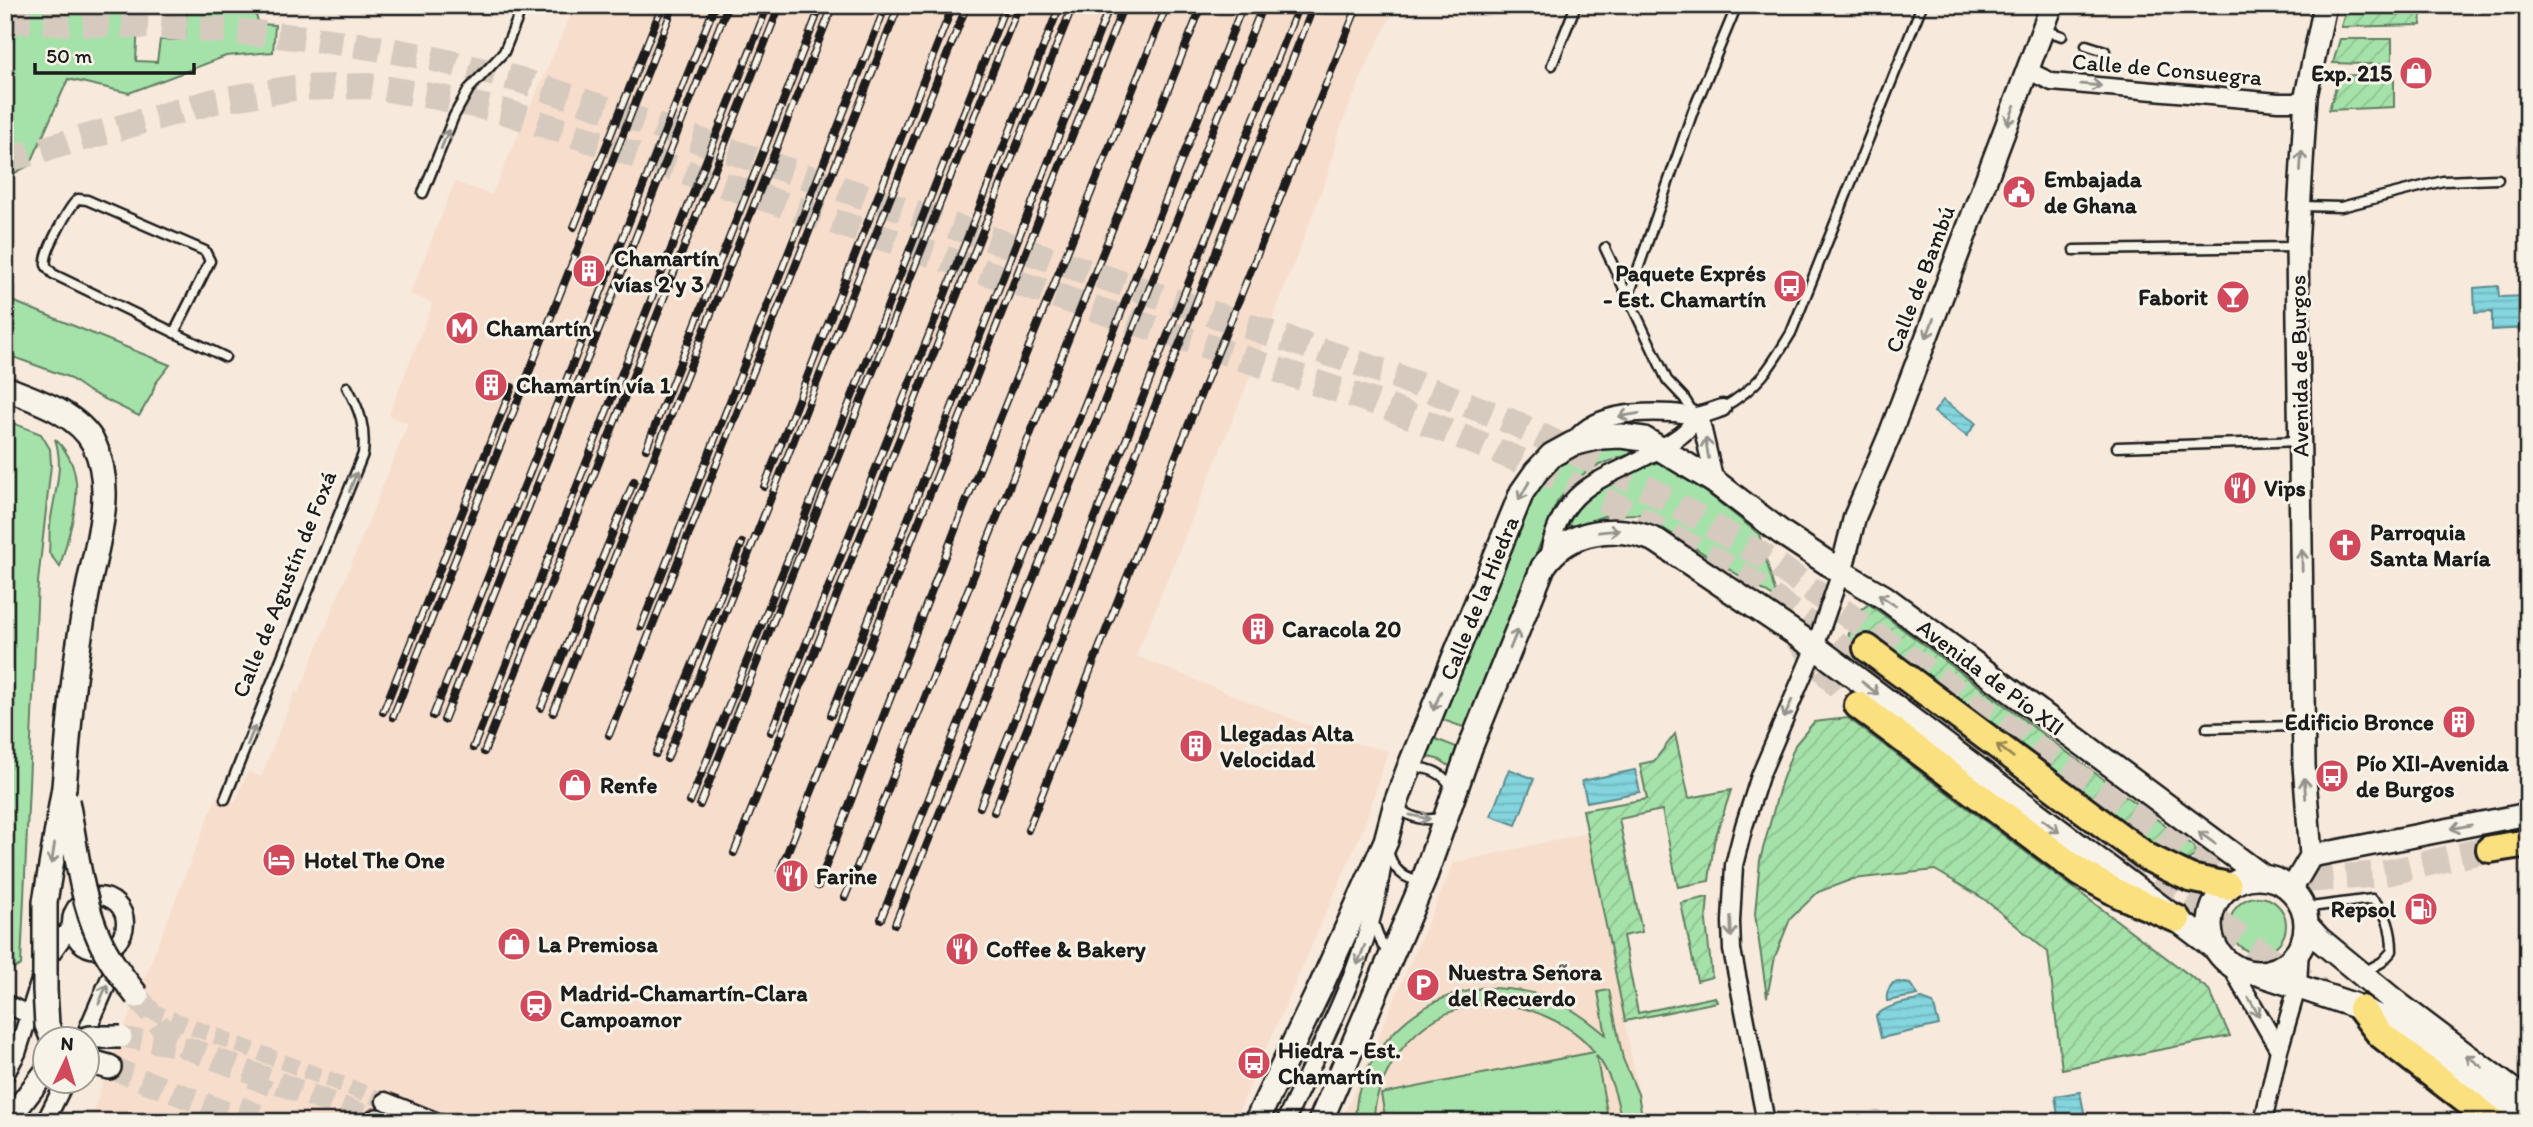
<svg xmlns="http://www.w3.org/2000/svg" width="2533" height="1127" font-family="Itim,sans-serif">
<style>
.built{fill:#f7ddcb}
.grass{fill:#a5e2a9;stroke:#607f62;stroke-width:2}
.garden{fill:url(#garden-furrows);stroke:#607f62;stroke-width:2}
.water{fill:url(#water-rules);stroke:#5a8b90;stroke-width:2}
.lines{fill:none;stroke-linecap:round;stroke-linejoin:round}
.minor-tunnel{stroke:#d6cabe;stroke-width:16;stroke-dasharray:16 8;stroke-linecap:butt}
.tertiary-tunnel{stroke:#d6cabe;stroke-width:21;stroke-dasharray:21 10;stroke-linecap:butt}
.secondary-tunnel{stroke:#d6cabe;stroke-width:23;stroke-dasharray:23 11;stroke-linecap:butt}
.primary-tunnel{stroke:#d6cabe;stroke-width:26;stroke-dasharray:26 13;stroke-linecap:butt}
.service-casing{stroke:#1c1c1c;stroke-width:13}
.minor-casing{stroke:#1c1c1c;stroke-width:21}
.tertiary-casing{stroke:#1c1c1c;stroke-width:26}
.secondary-casing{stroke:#1c1c1c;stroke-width:28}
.primary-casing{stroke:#1c1c1c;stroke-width:32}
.service{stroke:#f7f3e8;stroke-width:8}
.minor{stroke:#f7f3e8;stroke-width:16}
.tertiary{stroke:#f7f3e8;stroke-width:21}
.secondary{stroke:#f7f3e8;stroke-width:23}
.primary{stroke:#fbe080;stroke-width:26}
.rail-casing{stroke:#1c1c1c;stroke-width:8}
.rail{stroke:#f7f3e8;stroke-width:5;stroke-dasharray:16;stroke-linecap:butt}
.tertiary-bridge-casing{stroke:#1c1c1c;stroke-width:26;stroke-linecap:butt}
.secondary-bridge-casing{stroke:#1c1c1c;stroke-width:28;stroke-linecap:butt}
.tertiary-bridge{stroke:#f7f3e8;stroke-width:21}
.secondary-bridge{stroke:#f7f3e8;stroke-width:23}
.oneway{stroke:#94928c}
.oneway2{stroke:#978853}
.labels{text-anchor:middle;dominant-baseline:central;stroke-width:6;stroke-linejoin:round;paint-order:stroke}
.street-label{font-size:23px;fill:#1c1c1c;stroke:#f7f3e8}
.poi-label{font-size:23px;font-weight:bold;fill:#1c1c1c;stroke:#f7f3e8;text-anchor:start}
</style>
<defs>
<pattern id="garden-furrows" width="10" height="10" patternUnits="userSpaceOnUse" patternTransform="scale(1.75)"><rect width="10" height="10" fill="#a5e2a9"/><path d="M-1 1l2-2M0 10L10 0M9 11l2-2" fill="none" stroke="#8dc191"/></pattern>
<pattern id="water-rules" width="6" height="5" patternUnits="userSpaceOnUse" patternTransform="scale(1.75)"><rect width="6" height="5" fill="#84d5de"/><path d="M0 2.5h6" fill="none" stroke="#71b6be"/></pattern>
</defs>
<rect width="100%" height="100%" fill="#f7e9db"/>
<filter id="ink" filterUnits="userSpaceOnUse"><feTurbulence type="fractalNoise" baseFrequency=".0143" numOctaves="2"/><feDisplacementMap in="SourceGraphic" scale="14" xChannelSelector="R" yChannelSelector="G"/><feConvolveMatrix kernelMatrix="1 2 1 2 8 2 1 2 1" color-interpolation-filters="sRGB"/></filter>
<g filter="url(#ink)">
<!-- built -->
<path class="built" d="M575 5H1397L1369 59 1338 133 1329 171 1259 355 1136 656 1297 721 1359 744 1388 751 1364 826 1234 1122H91L100 1090 217 796 235 803 248 772 261 777 295 692 299 693 408 424 389 415 433 303 410 294 455 182 492 195Z
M1588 833 1644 1122H1341L1454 863Z"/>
<!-- grass -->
<path class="grass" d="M18 5H139L136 61 157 62 160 40H185L187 5H252L259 24 275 25 273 52 226 56 129 93 68 79 30 165 5 178V19L16 13Z
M5 298 170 365 155 384 152 394 139 416 88 391 68 377 5 354Z
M5 420 41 434 50 449 51 465 38 582 21 965 5 973Z
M55 439C93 475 71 523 60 567L49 553C50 544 49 535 50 526 53 496 65 469 55 439Z
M1630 447 1631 454C1594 465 1581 470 1557 502L1466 728 1440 719 1522 514C1552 464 1569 448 1630 447Z
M1656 463H1666L1673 466 1759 534 1777 599 1640 514 1607 515 1574 526 1569 525C1571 492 1630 471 1656 463Z
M1433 738 1459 748 1451 767 1440 760 1426 756Z
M2230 925a28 28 0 1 1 56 0a28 28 0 1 1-56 0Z
M1481 988C1538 988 1562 998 1606 1035L1598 992 1609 990 1623 1059 1638 1094 1643 1122H1622C1617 1098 1611 1073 1596 1055L1609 1122H1386L1381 1094 1594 1052C1583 1036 1565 1025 1547 1017 1485 988 1420 1009 1388 1071 1380 1086 1372 1105 1375 1122H1354C1356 1113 1356 1103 1358 1094 1370 1051 1406 1011 1449 996 1459 993 1470 991 1481 988Z"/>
<!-- garden -->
<path class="garden" d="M2347 5H2421V25L2341 27Z
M2340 39H2392V65L2333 63Z
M2394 73V107L2329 110 2339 76Z
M1869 604 2194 847 2196 855 2186 861 2165 858 1856 651 1848 639 1852 616Z
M1848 718 2209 990 2230 1036 2062 1069 2048 952 1984 899 1935 870 1853 879 1818 892 1790 919 1775 957 1767 997 1755 914 1760 860 1781 783 1795 745 1814 722Z
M1675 734 1689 798 1731 790 1714 842 1709 881 1678 887 1662 810 1619 819 1642 932 1623 936 1638 1013 1715 997 1717 1002 1625 1021 1583 810 1647 799 1640 764 1654 761Z
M1708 897 1706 921 1712 977 1697 981 1681 903Z"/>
<!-- water -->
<path class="water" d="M2498 286 2499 297 2528 296V328L2492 330V312L2475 313 2474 288Z
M1943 400 1976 423 1967 436 1934 412Z
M1509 769 1534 779 1516 825 1491 816Z
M1635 770 1640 792 1587 802 1582 781Z
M1899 982 1910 984 1918 995 1887 1001C1886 993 1888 989 1893 983Z
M1922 999 1933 1003 1939 1025 1881 1038 1876 1016C1888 1004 1906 1003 1922 999Z
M2080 1092 2086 1122H2059L2055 1096Z"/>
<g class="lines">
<!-- minor-tunnel -->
<path class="minor-tunnel" d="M148 1010 385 1101"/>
<!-- tertiary-tunnel -->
<path class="tertiary-tunnel" d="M121 1037 187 1048
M245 1120 263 1077"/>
<!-- secondary-tunnel -->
<path class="secondary-tunnel" d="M137 996 162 1028 187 1048 377 1121
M109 1067 250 1122"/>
<!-- primary-tunnel -->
<path class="primary-tunnel" d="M5 20C139 26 273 28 405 53 444 60 482 71 520 80L1393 375 1512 422 1642 485 1765 557 2186 852 2276 882 2381 874 2490 849
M5 160 215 101 294 88 369 86 437 97 506 112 1380 404 1514 458 1619 507 1743 576 1989 755
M1797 638 1845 694 1858 705
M2125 854 2255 949 2320 990"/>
<defs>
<path id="service" d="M2045 30 2062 36
M2086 45 2105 51
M1552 65 1576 5
M423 193 454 116 469 89 504 52 523 5
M2302 206 2341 207 2443 181 2498 179
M1605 248 1667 380 1684 398 1694 414
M2074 250 2294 247
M1629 295 1693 111 1737 5
M174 333 210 261 205 251 87 200 78 199C69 207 43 253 46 265 47 268 51 271 53 274L225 357
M1722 408C1758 388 1770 368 1791 333L1922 5
M2117 447 2300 441
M2207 728 2301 726
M1414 768C1430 767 1444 774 1452 788
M225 799 363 454C366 428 360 410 347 387
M1397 805C1408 819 1427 822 1442 817
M1388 850C1392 868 1403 880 1422 881
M2303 908 2372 899C2387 911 2392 932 2392 951L2382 962 2364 972
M1374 923 1382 945 1390 954"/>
<path id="minor" d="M2029 65 2035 74 2052 82 2278 102H2295L2306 96
M1695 416 1702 426 1715 482
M1572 444C1591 412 1639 411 1673 413 1680 413 1688 416 1695 416 1703 415 1713 411 1722 408
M1548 558C1562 478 1608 482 1666 445 1679 437 1690 431 1695 416
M71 923a27 27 0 1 1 54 0a27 27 0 1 1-54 0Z
M2230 965 2279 1050
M5 1003 27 1014
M83 1040 112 973V960
M5 1075 17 1053 46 961 71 926
M385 1101 438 1122
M45 1122 65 1082
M1285 1122C1324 1037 1372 954 1383 860
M1766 1122 1732 950 1731 922 1734 865 1744 826 1760 776 1815 647 1841 572
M2263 1122 2279 1050 2298 985 2300 948"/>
<path id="tertiary" d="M1841 572 1855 516 1890 434 2052 5
M2311 856 2528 814
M2291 890 2311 856 2304 765 2297 247 2306 96 2325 5
M7 1122 46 1071"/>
<path id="secondary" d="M5 388C35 400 78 413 94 444 113 484 101 529 92 570 86 596 82 622 78 649 71 694 68 741 64 787
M2210 925a48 48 0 1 1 96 0a48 48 0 1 1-96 0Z
M2307 926 2319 939 2398 1004 2528 1102
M2257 973 2353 1005
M2361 1009 2387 1021 2522 1122
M88 1061 109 1067
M377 1121 380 1122
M1256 1122 1321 986 1386 841 1396 803 1409 768 1522 492 1536 472 1552 455 1572 444 1601 437 1621 436 1644 439 1715 482 1782 533 1841 572 1884 597 2263 877
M1320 1122 1423 882 1470 748 1543 567C1568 528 1618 524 1657 541L1815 647 2215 948"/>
<path id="primary" d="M1867 648 2147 857 2190 878 2228 886
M1858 705 2081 873 2121 895 2177 919
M2490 849 2528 843
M2361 1009 2380 1034 2494 1122"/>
</defs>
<!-- service casing -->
<use href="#service" class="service-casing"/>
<!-- minor casing -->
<use href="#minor" class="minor-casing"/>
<!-- tertiary casing -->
<use href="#tertiary" class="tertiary-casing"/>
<!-- secondary casing -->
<use href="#secondary" class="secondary-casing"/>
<!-- primary casing -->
<use href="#primary" class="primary-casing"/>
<!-- service -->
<use href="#service" class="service"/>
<!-- minor -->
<use href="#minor" class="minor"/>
<!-- tertiary -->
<use href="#tertiary" class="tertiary"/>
<!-- secondary -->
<use href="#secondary" class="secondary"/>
<!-- primary -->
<use href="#primary" class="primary"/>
<defs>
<path id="rail" d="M574 227 660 11
M646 449 821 5
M764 487 953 5
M641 627 886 5
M541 708 634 481
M383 712 512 387
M553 713 833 5
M831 715 1110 5
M433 716 715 5
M393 717 674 5
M444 720 728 5
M771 732 1060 5
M609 735 899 5
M473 748 768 5
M484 752 780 5
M656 754 742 543
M667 759 967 5
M690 802 794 544 1006 5
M700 805 1019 5
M980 807 1299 5
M994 812 1314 5
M1028 830 1125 582 1358 5
M734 853 1073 5
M780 871 1124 5
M818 886 960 517 1167 5
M845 897 1202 5
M881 919 1243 5
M895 924 1263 5"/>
</defs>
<!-- rail casing -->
<use href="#rail" class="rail-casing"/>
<!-- rail -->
<use href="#rail" class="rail"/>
<defs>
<path id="tertiary-bridge" d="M80 1040 90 1037H121"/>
<path id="secondary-bridge" d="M67 801C76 846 80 896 99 938 108 959 123 978 137 996
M53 1040 47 1025 45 990V902L64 787"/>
</defs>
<!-- tertiary-bridge casing -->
<use href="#tertiary-bridge" class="tertiary-bridge-casing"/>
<!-- secondary-bridge casing -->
<use href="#secondary-bridge" class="secondary-bridge-casing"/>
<!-- tertiary-bridge -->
<use href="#tertiary-bridge" class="tertiary-bridge"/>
<!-- secondary-bridge -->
<use href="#secondary-bridge" class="secondary-bridge"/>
</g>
<!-- one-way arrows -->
<defs><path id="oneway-shaft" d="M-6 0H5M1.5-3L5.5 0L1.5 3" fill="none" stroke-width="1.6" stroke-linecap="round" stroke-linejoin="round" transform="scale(1.75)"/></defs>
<g class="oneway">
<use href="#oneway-shaft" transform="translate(2091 85) rotate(5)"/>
<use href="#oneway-shaft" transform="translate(2011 115) rotate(111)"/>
<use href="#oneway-shaft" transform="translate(445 139) rotate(-68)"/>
<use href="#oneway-shaft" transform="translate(2301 161) rotate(-87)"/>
<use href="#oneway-shaft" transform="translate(1930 328) rotate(111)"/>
<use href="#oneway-shaft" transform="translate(1629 415) rotate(171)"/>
<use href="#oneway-shaft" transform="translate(1707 448) rotate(-99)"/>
<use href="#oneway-shaft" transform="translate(353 482) rotate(-69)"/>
<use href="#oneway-shaft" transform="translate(1524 491) rotate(119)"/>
<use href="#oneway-shaft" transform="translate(1609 531) rotate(-6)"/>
<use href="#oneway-shaft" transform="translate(2302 560) rotate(-91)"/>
<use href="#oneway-shaft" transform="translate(1887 600) rotate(-146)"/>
<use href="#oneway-shaft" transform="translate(1514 639) rotate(-68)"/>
<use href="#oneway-shaft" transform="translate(1870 688) rotate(37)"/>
<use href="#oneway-shaft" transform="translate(1437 701) rotate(112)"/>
<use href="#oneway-shaft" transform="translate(1788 709) rotate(113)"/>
<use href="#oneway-shaft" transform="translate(251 736) rotate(-68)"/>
<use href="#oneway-shaft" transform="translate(2305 788) rotate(-94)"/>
<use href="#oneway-shaft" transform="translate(1420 817) rotate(12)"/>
<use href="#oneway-shaft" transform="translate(2051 826) rotate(37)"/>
<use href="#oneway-shaft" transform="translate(2461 827) rotate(169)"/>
<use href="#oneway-shaft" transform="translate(2207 838) rotate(-144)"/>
<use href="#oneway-shaft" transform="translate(53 854) rotate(99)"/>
<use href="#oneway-shaft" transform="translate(1731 927) rotate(88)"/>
<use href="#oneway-shaft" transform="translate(1361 955) rotate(111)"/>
<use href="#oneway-shaft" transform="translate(103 994) rotate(-67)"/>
<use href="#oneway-shaft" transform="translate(2254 1007) rotate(60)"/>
<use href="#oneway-shaft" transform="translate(2474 1061) rotate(-143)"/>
</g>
<use class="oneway2" href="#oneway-shaft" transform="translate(2005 751) rotate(-143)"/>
</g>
<!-- icons -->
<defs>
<symbol id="shop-disc" viewBox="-11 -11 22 22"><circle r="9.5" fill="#d1495b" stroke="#f7f3e8"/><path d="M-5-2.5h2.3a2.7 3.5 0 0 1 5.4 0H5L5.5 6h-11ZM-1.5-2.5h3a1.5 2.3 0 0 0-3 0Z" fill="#fff"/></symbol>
<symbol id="civic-disc" viewBox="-11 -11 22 22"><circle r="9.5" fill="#d1495b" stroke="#f7f3e8"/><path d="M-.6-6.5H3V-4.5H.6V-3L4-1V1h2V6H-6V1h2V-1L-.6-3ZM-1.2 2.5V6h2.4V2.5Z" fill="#fff"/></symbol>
<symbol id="building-disc" viewBox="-11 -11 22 22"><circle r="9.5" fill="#d1495b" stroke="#f7f3e8"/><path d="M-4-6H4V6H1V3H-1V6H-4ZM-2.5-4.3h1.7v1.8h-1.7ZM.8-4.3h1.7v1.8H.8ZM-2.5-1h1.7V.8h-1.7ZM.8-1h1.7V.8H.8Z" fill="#fff"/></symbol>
<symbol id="bus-disc" viewBox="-11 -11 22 22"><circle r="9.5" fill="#d1495b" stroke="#f7f3e8"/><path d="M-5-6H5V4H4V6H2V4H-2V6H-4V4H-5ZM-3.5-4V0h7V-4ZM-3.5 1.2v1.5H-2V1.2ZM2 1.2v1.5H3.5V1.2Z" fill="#fff"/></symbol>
<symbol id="bar-disc" viewBox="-11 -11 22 22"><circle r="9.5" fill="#d1495b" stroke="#f7f3e8"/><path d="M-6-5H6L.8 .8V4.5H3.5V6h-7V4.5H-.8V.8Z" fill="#fff"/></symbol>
<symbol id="metro-disc" viewBox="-11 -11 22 22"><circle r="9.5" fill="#d1495b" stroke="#f7f3e8"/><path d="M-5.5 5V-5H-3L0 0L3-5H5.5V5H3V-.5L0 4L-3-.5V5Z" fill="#fff"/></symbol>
<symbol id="restaurant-disc" viewBox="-11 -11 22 22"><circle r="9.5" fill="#d1495b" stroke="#f7f3e8"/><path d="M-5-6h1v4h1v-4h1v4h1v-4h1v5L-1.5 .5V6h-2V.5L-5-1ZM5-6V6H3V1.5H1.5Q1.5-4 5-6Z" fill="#fff"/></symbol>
<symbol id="church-disc" viewBox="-11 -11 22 22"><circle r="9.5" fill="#d1495b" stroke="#f7f3e8"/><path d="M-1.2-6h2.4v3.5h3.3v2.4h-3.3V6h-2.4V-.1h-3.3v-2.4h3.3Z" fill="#fff"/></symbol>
<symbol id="hotel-disc" viewBox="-11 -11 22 22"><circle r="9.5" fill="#d1495b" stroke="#f7f3e8"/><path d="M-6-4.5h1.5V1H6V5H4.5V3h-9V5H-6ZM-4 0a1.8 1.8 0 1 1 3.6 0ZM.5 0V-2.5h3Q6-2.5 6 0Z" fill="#fff"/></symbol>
<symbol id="fuel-disc" viewBox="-11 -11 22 22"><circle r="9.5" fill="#d1495b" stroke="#f7f3e8"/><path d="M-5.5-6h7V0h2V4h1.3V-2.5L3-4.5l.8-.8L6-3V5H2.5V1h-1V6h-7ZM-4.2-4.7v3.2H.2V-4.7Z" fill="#fff"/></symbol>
<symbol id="parking-disc" viewBox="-11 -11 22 22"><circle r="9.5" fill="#d1495b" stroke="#f7f3e8"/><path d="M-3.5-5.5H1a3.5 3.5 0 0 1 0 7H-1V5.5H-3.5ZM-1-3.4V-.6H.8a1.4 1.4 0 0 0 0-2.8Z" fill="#fff"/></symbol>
<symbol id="station-disc" viewBox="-11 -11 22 22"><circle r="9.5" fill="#d1495b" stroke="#f7f3e8"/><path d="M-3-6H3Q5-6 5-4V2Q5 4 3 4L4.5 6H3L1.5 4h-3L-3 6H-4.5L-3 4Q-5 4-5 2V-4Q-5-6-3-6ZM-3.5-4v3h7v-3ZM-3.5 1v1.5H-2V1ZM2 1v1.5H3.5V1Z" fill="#fff"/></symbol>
</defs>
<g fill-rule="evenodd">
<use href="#shop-disc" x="2397" y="54" width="38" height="38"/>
<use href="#civic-disc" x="2000" y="173" width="38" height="38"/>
<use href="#building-disc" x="570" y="252" width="38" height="38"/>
<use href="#bus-disc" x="1771" y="267" width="38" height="38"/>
<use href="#bar-disc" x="2214" y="278" width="38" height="38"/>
<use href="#metro-disc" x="443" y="309" width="38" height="38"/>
<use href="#building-disc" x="472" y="366" width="38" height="38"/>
<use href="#restaurant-disc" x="2221" y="469" width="38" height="38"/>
<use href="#church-disc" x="2326" y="526" width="38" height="38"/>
<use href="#building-disc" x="1239" y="610" width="38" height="38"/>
<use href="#building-disc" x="2440" y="703" width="38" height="38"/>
<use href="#building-disc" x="1177" y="727" width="38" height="38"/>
<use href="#bus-disc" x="2313" y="757" width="38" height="38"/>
<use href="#shop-disc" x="556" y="766" width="38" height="38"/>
<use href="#hotel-disc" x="260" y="841" width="38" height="38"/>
<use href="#restaurant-disc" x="773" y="857" width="38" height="38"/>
<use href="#fuel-disc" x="2402" y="890" width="38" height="38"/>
<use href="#shop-disc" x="495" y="925" width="38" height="38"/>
<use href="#restaurant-disc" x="943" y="930" width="38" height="38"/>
<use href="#parking-disc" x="1404" y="966" width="38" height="38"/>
<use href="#station-disc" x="517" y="987" width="38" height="38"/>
<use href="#bus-disc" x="1235" y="1044" width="38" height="38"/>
</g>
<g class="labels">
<!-- street labels -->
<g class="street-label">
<text transform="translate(2167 69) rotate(5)">Calle de Consuegra</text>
<text transform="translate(1920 279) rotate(-69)">Calle de Bambú</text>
<text transform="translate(2299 366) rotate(-91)">Avenida de Burgos</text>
<text transform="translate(284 584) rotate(-68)">Calle de Agustín de Foxá</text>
<text transform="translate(1479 598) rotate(-68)">Calle de la Hiedra</text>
<text transform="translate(1991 677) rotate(37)">Avenida de Pío XII</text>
</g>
<!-- poi labels -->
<g class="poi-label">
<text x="2392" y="73" text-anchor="end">Exp. 215</text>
<text x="2044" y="179">Embajada<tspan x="2044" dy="26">de Ghana</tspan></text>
<text x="614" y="258">Chamartín<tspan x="614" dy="26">vías 2 y 3</tspan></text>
<text x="1766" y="273" text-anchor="end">Paquete Exprés<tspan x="1766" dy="26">- Est. Chamartín</tspan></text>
<text x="2208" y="297" text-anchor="end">Faborit</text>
<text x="486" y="328">Chamartín</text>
<text x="516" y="385">Chamartín vía 1</text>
<text x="2264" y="488">Vips</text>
<text x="2370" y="532">Parroquia<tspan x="2370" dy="26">Santa María</tspan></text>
<text x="1282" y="629">Caracola 20</text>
<text x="2434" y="722" text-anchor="end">Edificio Bronce</text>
<text x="1220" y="733">Llegadas Alta<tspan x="1220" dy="26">Velocidad</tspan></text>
<text x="2356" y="763">Pío XII-Avenida<tspan x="2356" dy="26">de Burgos</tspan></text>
<text x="600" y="785">Renfe</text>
<text x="304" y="860">Hotel The One</text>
<text x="816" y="876">Farine</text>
<text x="2396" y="909" text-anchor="end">Repsol</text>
<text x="538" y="944">La Premiosa</text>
<text x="986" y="949">Coffee &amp; Bakery</text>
<text x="1448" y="972">Nuestra Señora<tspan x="1448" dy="26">del Recuerdo</tspan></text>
<text x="560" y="993">Madrid-Chamartín-Clara<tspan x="560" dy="26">Campoamor</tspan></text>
<text x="1278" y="1050">Hiedra - Est.<tspan x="1278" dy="26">Chamartín</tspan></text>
</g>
</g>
<!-- margin -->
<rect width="2533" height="1127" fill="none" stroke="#f7f3e8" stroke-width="28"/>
<rect x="14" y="14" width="2505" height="1099" fill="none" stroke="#1c1c1c" stroke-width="2.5" filter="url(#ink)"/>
<!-- north arrow -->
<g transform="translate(66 1060) rotate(4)"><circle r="33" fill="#f7f3e8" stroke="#9f9d96" stroke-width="2"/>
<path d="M0-5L12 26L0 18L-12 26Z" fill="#d1495b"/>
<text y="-10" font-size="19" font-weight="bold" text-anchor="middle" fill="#1c1c1c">N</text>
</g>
<!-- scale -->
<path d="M35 63v10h159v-10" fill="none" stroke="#1c1c1c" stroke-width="3.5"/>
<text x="46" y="63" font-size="21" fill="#1c1c1c" stroke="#f7f3e8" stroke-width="5" paint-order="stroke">50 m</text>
</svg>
